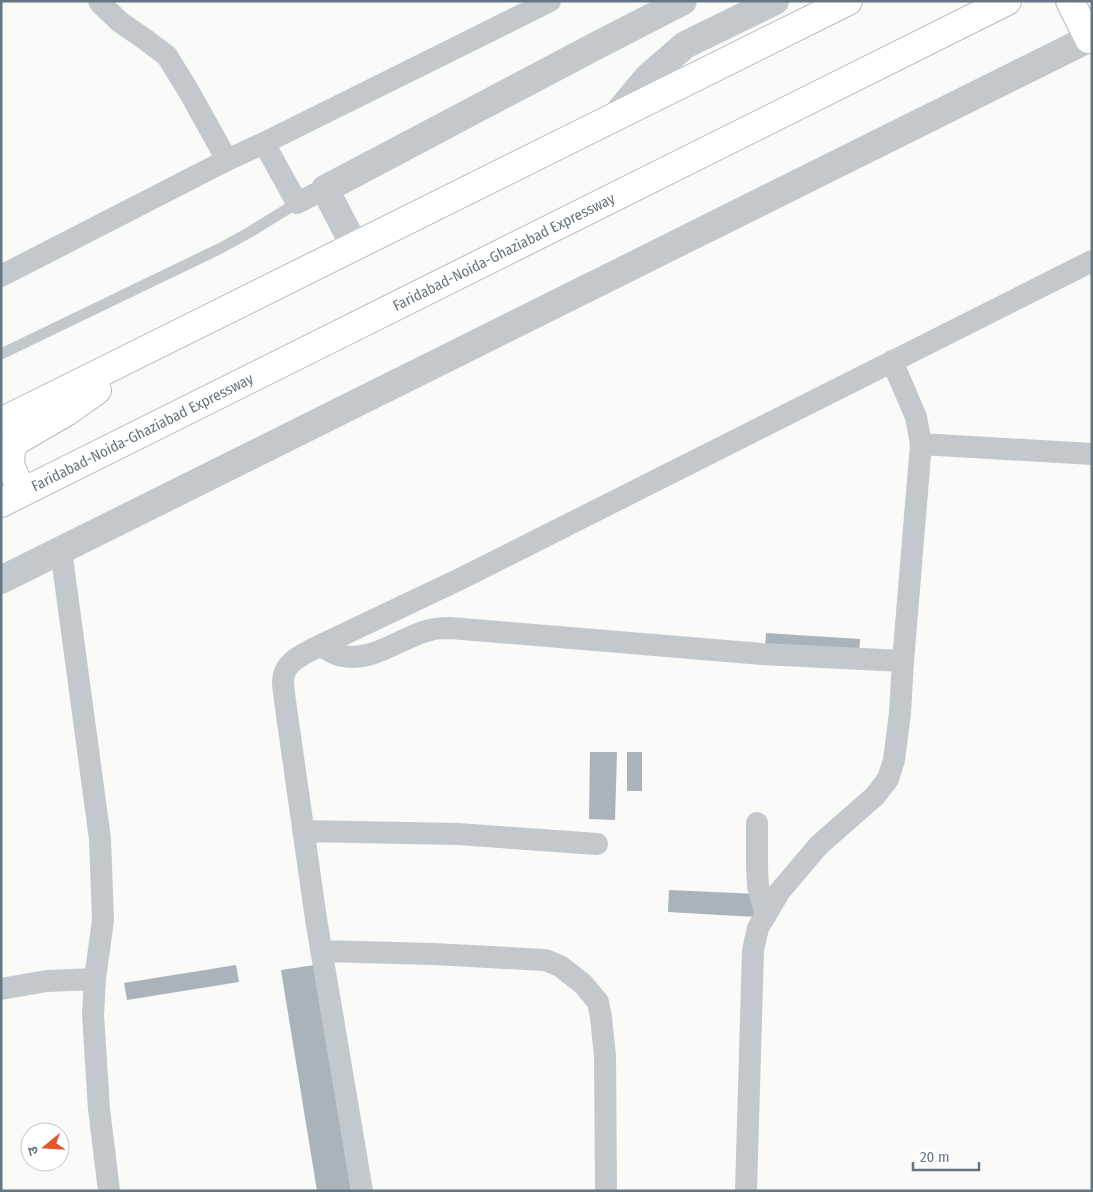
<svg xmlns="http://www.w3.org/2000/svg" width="1093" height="1192" font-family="'Fira Sans Condensed','Noto Sans Devanagari',sans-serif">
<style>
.building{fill:#aab3b9}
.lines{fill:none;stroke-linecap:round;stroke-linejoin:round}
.primary-casing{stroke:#b5babe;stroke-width:30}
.service{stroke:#c3c8cc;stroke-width:11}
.minor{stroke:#c3c8cc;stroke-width:22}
.tertiary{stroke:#c3c8cc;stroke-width:28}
.primary{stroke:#fff;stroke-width:28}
.labels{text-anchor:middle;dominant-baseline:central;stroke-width:5;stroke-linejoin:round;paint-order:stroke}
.street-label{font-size:15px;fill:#657683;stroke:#fff}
</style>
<rect width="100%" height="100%" fill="#fafaf8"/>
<!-- building -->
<path class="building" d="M766 633 860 639 859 657 765 650Z
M590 752H617L615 820 589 819Z
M627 752H642V791H627Z
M669 890 757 894 756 917 668 912Z
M236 965 239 982 127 1000 124 983Z
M315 965 351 1191H317L281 970Z"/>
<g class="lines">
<defs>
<g id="primary">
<path d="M1070 1 1089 39"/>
<path d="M1 422 848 1"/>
<path d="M22 492 10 465 11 449 16 441 66 412 97 390"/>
<path id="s1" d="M1 503 1007 1"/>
</g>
</defs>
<!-- primary casing -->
<use href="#primary" class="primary-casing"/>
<!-- service -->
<path class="service" d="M1 354 221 248 250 232 297 203"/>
<!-- minor -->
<path class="minor" d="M99 1 101 4 120 22 146 40 167 56 188 90 227 160
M264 143 297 203 325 189
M1 276 227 160 264 143 550 1
M921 444 1092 454
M61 550 100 839 103 920 95 979 93 1015 99 1109 109 1191
M321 646C327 649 334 655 342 656 374 662 401 637 430 630 436 628 443 628 450 628L762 654 903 661
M757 823V867L758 886 766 915
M303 831 458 834 597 844
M321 951 433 954 545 960 560 966 583 984 598 1002 601 1017 605 1056 606 1191
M1 989 47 981 95 979
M362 1191 316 919 285 701C284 694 283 687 283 681 283 663 302 655 315 648L460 579 1092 261
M746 1191 753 950 758 928 780 891 819 845 875 796 888 779 894 760 900 713 903 661 921 444 916 417 892 361"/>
<!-- tertiary -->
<path class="tertiary" d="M615 117 648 77 685 45 775 1
M355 247 325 189 590 49 683 1
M1 580 1092 37"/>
<!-- primary -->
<use href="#primary" class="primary"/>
</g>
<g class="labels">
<!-- street labels -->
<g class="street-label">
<text stroke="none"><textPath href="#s1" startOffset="562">Faridabad-Noida-Ghaziabad Expressway</textPath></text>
<text stroke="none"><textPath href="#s1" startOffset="158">Faridabad-Noida-Ghaziabad Expressway</textPath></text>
</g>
</g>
<!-- border -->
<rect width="1093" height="1192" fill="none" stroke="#657683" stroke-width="5"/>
<!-- north arrow -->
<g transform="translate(45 1147) rotate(252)"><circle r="24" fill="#ffffff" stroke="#c1c8cd"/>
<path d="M0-4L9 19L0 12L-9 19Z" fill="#e4572e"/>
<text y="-8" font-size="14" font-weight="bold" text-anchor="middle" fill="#657683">उ</text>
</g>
<!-- scale -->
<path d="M913 1162v8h66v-8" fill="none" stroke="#657683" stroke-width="2.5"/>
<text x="920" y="1162" font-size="15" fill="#657683" stroke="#ffffff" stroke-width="4" paint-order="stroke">20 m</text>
</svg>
